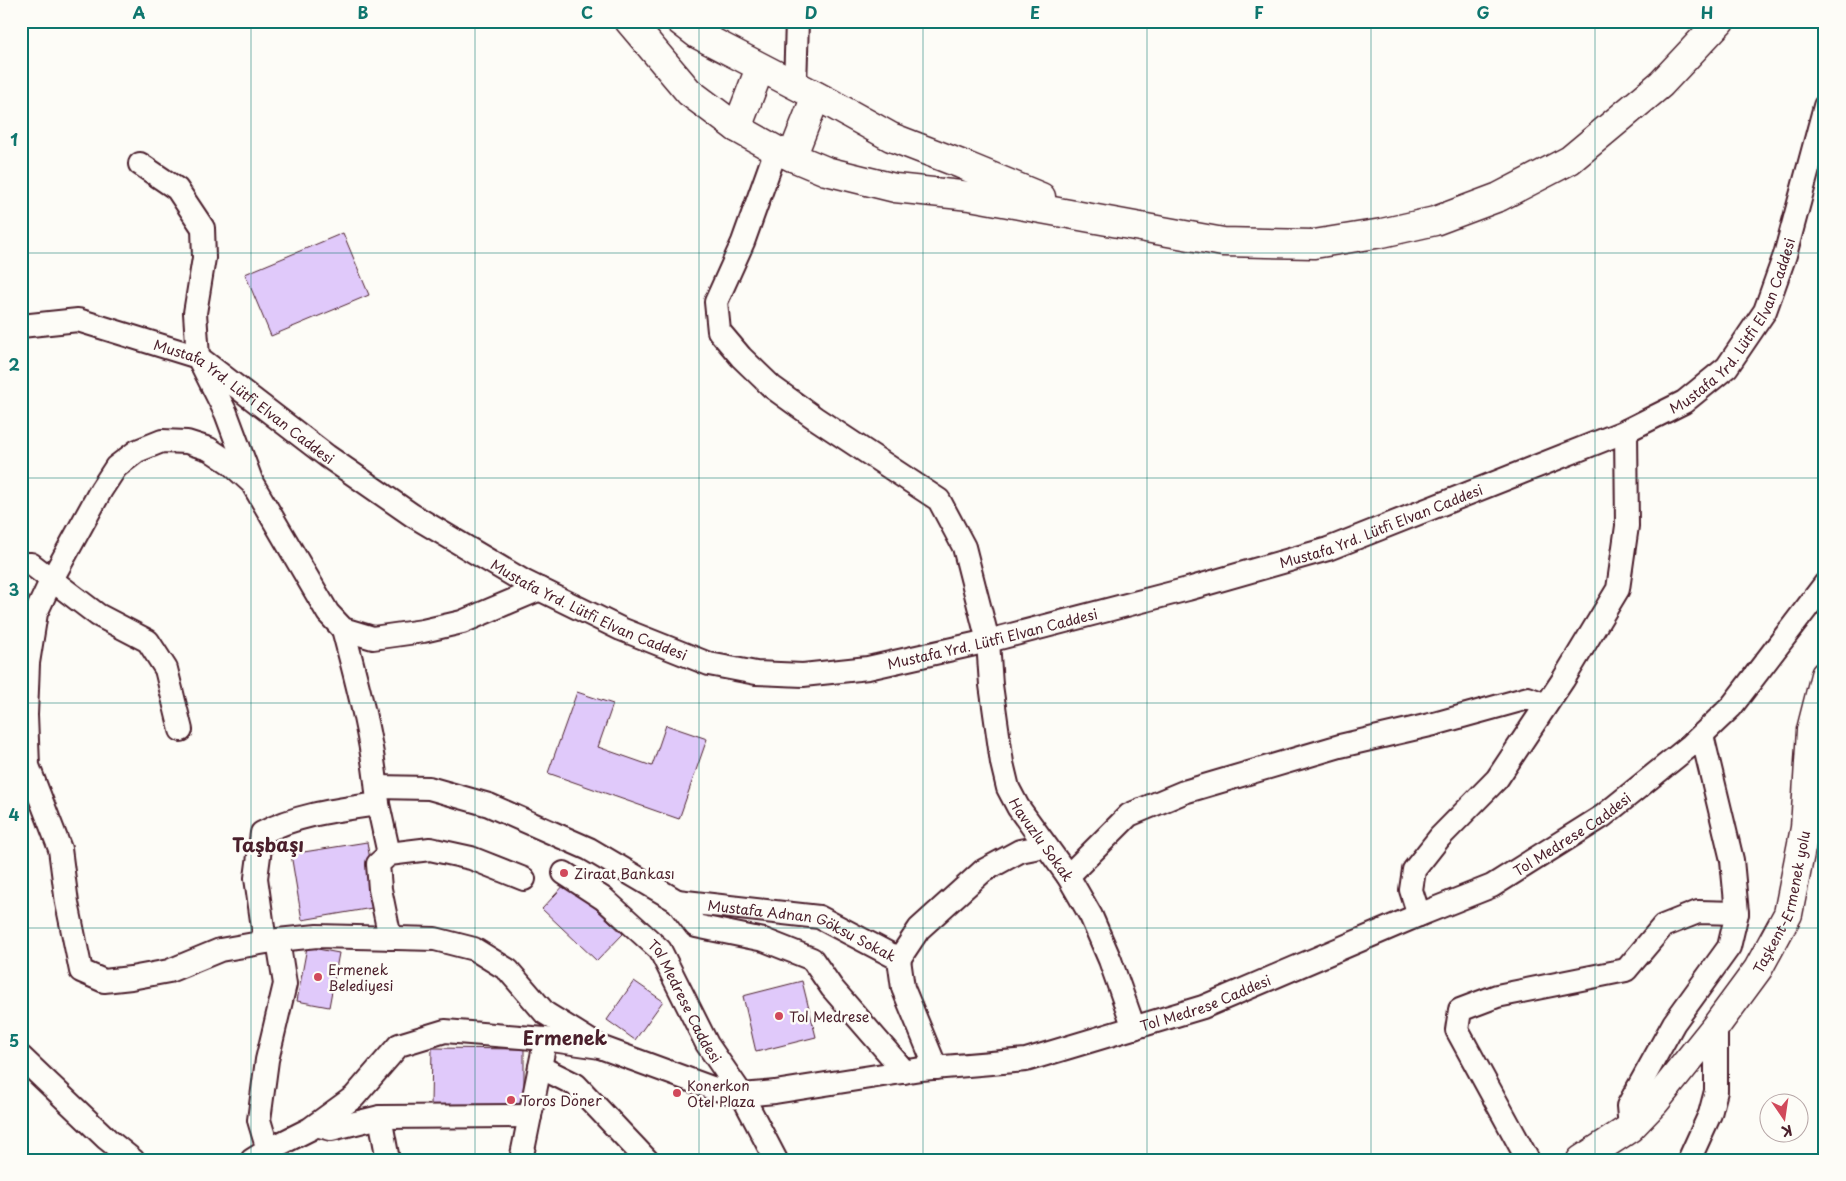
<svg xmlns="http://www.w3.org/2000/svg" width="1846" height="1181" font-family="'Playpen Sans',sans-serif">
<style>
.building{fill:#e0c9fa;stroke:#4a1f2b}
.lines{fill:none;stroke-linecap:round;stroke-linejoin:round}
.minor-casing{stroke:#4a1f2b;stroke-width:26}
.major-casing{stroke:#4a1f2b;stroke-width:31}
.minor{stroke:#fdfcf7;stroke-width:22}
.major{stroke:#fdfcf7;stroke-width:28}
.grid{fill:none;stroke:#0f766e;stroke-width:1;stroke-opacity:0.55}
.poi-dot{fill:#d1495b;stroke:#fdfcf7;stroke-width:2}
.labels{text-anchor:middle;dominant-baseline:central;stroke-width:5;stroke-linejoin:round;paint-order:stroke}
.street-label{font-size:14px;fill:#4a1f2b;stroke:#fdfcf7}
.poi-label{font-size:14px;fill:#4a1f2b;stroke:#fdfcf7;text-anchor:start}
.district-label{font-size:19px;font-weight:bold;fill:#4a1f2b;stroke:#fdfcf7}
.neatline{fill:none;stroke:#0f766e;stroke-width:2}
.grid-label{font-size:16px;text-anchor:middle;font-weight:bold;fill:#0f766e}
</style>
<rect width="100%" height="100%" fill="#fdfcf7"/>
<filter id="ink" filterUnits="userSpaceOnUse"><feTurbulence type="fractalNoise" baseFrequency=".02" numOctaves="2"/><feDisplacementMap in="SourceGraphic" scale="10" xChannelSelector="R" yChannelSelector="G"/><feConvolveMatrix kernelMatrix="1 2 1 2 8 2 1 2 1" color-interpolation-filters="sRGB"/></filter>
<g filter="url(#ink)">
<!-- building -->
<path class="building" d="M343 233 369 295 271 336 245 274Z
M577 692 613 704 598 747 652 766 666 725 707 739 679 819 548 773Z
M367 842 378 907 302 920 291 854Z
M567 882 623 934 597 961 542 909Z
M307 947 339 953 329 1007 297 1001Z
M634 981 663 1001 635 1040 607 1020Z
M802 981 816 1037 756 1052 743 996Z
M432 1048 524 1049V1106L431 1105Z"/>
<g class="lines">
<defs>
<g id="minor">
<path d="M795 86 797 21"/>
<path id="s1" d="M776 150 743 242 716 302 719 331 741 357 772 387 815 418 939 500 964 547 988 641 991 685 1002 763 1008 788 1018 807 1068 876 1091 916 1110 960 1134 1028"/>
<path d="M140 164 177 189 203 228 204 258 195 313 198 357 226 413 251 480"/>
<path id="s2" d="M21 326 78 320 198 357 327 456 412 515 525 582 621 629 709 664 756 673 803 675 868 668 988 641 1188 589 1328 549 1626 431 1684 402 1727 367 1765 311 1785 255 1825 106"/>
<path d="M21 564H31L98 615 148 641 166 669 181 730"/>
<path d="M540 589 462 622 423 631 373 638 343 629 328 613 252 483 230 463 209 449 187 442 162 441 137 451 116 467 101 490 52 579 36 613 28 663 26 715 28 766 60 849 67 903 81 971 104 981 131 978 169 971 220 950 278 940 317 936 435 939 474 949 508 970 545 1013 600 1047"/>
<path d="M377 787 429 788 489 805 589 849 677 901 696 926 764 940 812 959 832 988 905 1072"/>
<path d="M378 804 389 854 378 864 380 889 390 938"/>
<path d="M389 854 430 849 471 858 524 879"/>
<path id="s3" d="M564 873 604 899 660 950 707 1044 742 1095 775 1092 921 1069 1026 1060 1203 1007 1419 915 1492 886 1603 816 1691 745 1731 707 1825 584"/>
<path d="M1068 876 1129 815 1184 792 1340 746 1434 724 1528 698 1546 705"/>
<path id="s4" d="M677 901 819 917 899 959 903 988 936 1068"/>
<path d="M1419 915 1411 890 1414 870 1440 837 1497 779 1563 680 1618 589 1627 526 1626 431"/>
<path d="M265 942 256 878 262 833C299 814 337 810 378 804 374 745 358 686 343 629"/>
<path d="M899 959 919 929 983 871 1020 851 1045 846"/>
<path d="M21 1057 107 1139 133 1160"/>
<path d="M540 1067 576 1085 647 1160"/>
<path d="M380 1117 388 1160"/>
<path d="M316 1125 331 1129 380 1117 530 1116"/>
<path d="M1630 1128 1628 1106 1674 1023 1729 947 1737 913 1732 860 1702 735"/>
<path d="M268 1150 259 1120 267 1060 285 984 278 940"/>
<path d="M252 1160 268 1150 310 1129 354 1097 399 1045 445 1031 545 1039 600 1047 712 1088 742 1095 776 1160"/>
<path d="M521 1160 543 1052"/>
<path d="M1528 1160 1457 1030 1460 1010 1497 996 1626 970 1663 926 1698 912 1737 913"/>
<path d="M1689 1160 1710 1114 1716 1091V1026"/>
</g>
<g id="major">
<path d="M629 21 689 92 737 128 776 150 826 171 895 188 970 196 1223 242 1314 244 1382 233 1435 221 1499 197 1570 160 1661 84 1720 21"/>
<path d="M680 21 697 34 830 103 891 137 961 164 1041 197"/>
<path d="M737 128 760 68"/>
<path d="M792 157 816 96"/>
<path id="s5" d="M1581 1160 1630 1128 1655 1102 1716 1026 1758 969 1788 914 1805 828 1811 730 1825 675"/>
</g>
</defs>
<!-- minor casing -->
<use href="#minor" class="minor-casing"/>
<!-- major casing -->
<use href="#major" class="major-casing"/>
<!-- minor -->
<use href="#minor" class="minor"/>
<!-- major -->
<use href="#major" class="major"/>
</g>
</g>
<!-- grid -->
<path class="grid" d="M251 21V1160M475 21V1160M699 21V1160M923 21V1160M1147 21V1160M1371 21V1160M1595 21V1160M21 253H1825M21 478H1825M21 703H1825M21 928H1825"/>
<!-- markers -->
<g class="poi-dot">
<circle cx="564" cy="873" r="5"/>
<circle cx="318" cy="977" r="5"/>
<circle cx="779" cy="1016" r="5"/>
<circle cx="677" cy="1093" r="5"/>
<circle cx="511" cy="1100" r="5"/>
</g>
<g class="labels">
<!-- street labels -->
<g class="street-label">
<text stroke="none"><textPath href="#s2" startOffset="1895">Mustafa Yrd. Lütfi Elvan Caddesi</textPath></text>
<text stroke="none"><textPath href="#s2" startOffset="245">Mustafa Yrd. Lütfi Elvan Caddesi</textPath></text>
<text stroke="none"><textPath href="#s2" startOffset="1475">Mustafa Yrd. Lütfi Elvan Caddesi</textPath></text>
<text stroke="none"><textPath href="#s2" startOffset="650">Mustafa Yrd. Lütfi Elvan Caddesi</textPath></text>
<text stroke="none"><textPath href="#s2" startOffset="1070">Mustafa Yrd. Lütfi Elvan Caddesi</textPath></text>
<text stroke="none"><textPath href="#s3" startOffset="1170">Tol Medrese Caddesi</textPath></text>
<text stroke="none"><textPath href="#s1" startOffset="832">Havuzlu Sokak</textPath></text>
<text stroke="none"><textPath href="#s5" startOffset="335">Taşkent-Ermenek yolu</textPath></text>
<text stroke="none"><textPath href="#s4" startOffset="130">Mustafa Adnan Göksu Sokak</textPath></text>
<text stroke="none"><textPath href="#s3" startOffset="180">Tol Medrese Caddesi</textPath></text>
<text stroke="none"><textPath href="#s3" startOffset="765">Tol Medrese Caddesi</textPath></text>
</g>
<!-- poi labels -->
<g class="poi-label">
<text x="574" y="873">Ziraat Bankası</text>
<text x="328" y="969">Ermenek<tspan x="328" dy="16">Belediyesi</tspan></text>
<text x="789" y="1016">Tol Medrese</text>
<text x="687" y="1085">Konerkon<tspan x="687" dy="16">Otel Plaza</tspan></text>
<text x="521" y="1100">Toros Döner</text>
</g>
<!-- district labels -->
<g class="district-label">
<text x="268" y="844">Taşbaşı</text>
<text x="565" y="1037">Ermenek</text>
</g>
</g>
<!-- margin -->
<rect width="1846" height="1181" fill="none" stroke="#fdfcf7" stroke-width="55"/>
<!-- north arrow -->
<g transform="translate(1784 1118) rotate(167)"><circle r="24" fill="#fdfcf7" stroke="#b5a4a5"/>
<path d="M0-4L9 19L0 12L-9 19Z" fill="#d1495b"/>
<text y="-8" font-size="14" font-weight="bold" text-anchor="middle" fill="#4a1f2b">K</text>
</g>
<rect x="28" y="28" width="1790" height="1126" class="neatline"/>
<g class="grid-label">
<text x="139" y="19">A</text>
<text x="363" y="19">B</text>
<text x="587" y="19">C</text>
<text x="811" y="19">D</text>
<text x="1035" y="19">E</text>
<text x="1259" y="19">F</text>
<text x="1483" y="19">G</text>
<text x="1707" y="19">H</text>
<text x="14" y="146">1</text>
<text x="14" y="371">2</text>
<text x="14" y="596">3</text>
<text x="14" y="821">4</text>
<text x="14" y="1047">5</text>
</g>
</svg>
